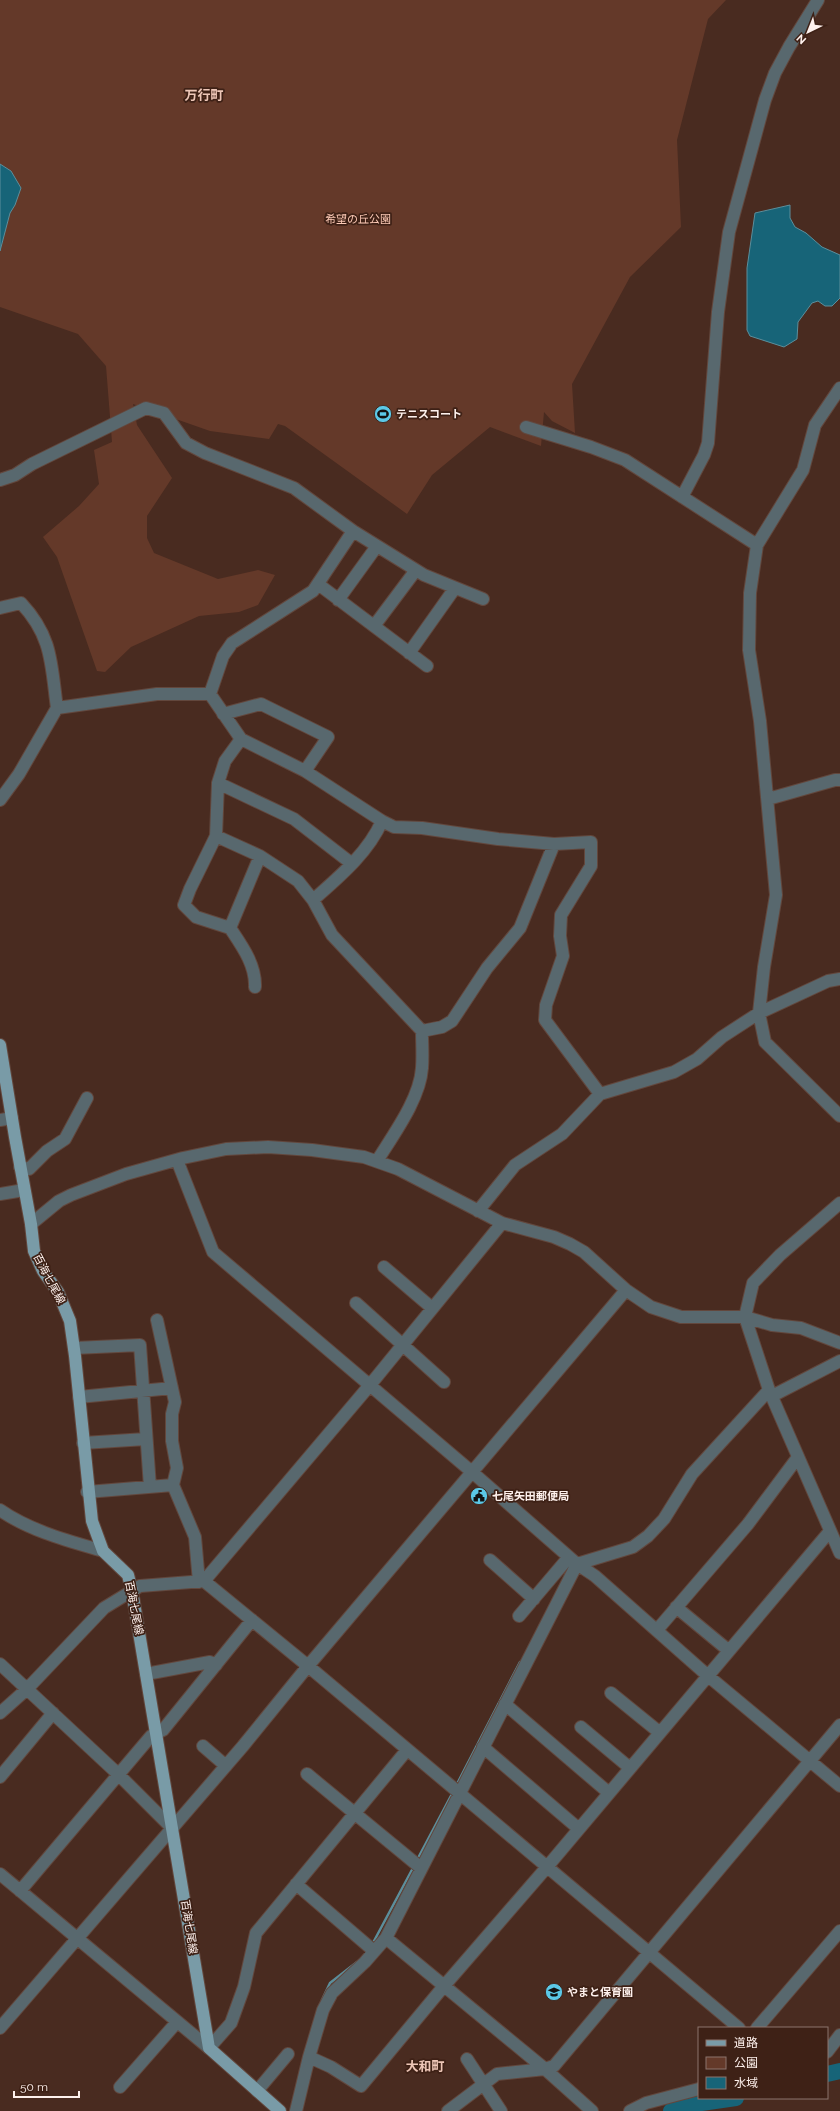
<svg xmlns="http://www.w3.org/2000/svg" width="840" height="2111" font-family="Raleway,'Noto Sans JP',sans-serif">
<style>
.green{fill:#643929}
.water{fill:#176478;stroke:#5c8e9b}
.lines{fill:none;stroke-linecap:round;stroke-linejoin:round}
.stream{stroke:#5c8e9b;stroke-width:2.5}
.river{stroke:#176478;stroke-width:16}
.minor-casing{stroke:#62473d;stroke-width:14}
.major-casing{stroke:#62473d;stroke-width:14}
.minor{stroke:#58686e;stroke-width:12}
.major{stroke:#799ba7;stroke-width:12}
.labels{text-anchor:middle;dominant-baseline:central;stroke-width:3.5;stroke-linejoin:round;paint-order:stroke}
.park-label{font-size:11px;fill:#fdcab6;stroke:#3e2116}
.poi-label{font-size:11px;font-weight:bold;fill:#fef1ed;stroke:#3e2116;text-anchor:start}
.street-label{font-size:11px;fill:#fef1ed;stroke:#3e2116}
.quarter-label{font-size:13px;font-weight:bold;fill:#edc6b7;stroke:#3e2116}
</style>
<rect width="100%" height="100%" fill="#492b20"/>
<!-- green -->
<path class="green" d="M0 0H726L708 19 677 140 681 227 630 277 572 384 575 433 552 421 544 412 541 446 490 427 432 475 407 514 285 426 278 424 269 439 210 431 133 404 137 425 172 478 147 516V538L154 553 218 579 258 570 275 575 258 605 239 612 199 616 131 647 105 672 97 671 57 557 43 537 79 506 99 484 94 450 112 442 106 366 78 334 0 307Z"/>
<!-- water -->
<path class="water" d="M0 164 11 171 21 188 15 205 10 213 0 251Z
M790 205V218L795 227 806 233 822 247 840 255V298L832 306H825L818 301 812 303 798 322 797 339 784 347 750 336 747 330V268L755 213Z"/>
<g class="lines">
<!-- stream -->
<path class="stream" d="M456 1786 520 1662
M417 1860 453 1792
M374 1941 414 1866
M322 2000 330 1983 357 1962"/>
<!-- river -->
<path class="river" d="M827 2074 840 2071
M671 2111 695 2104 736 2098"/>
<defs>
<path id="minor" d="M840 388 815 425 803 470 757 545 750 593 749 650 760 721 776 895 764 967 759 1013 765 1042 840 1116
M526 427 591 447 625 460 757 545
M0 480 15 475 32 464 146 408 164 413 186 443 205 453 294 488 353 531 424 575 483 599
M682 497 704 455 708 443 718 312 729 232 765 100 775 73 789 47 818 0
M353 531 313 591 232 643 223 656 210 694 241 739 305 771 382 821 394 827 422 828 498 839 554 844 591 842V866L561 915 560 936 563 956 546 1005 545 1020 600 1094
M318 584 427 666
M338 600 377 546
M0 608 21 603C53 637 51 665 57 708
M374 626 416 570
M409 653 455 588
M223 714 261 704 328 737 305 771
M241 739 225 761 218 783 216 836 190 889 184 905 196 917 230 928 260 856
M218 783 294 819 351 863
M768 799 835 780H840
M0 800 19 774 57 708 157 694H210
M216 836 260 856 298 881 313 900 332 935 422 1031C422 1043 423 1056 422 1068 420 1099 393 1135 377 1161
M313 900C339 877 368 853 382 821
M230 928C242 946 256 965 255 987
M422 1031 442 1027 452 1021 487 968 520 928 554 844
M0 1120 12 1118
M177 1160 213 1252 472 1472 577 1564 595 1576 707 1675 840 1786
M20 1167 29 1169 47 1151 65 1139 87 1098
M0 1194 24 1190
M840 1203 780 1255 753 1283 745 1317 769 1390 840 1553
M478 1211 515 1165 562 1134 600 1094 674 1072 697 1059 722 1037 759 1013 828 981 840 979
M31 1224 59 1201 71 1195 126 1174 183 1158 226 1149 268 1147 312 1150 364 1157 398 1169 502 1223 554 1237 570 1244 584 1252 626 1290 651 1307 681 1317H745L772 1325 801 1328 840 1343
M384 1267 432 1308
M356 1303 444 1382
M157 1320 175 1402 172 1414V1441L177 1468 173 1485 195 1537 199 1582
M74 1348 140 1345 150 1487
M772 1396 840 1361
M79 1397 172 1388
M83 1443 146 1439
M87 1492 173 1485
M0 1510C30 1531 69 1541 103 1551
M490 1560 534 1599
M204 1581 308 1666 739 2028
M676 1607 728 1650
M519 1616 569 1557
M657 1630 748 1524 798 1457
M0 1664 118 1774 172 1828
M146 1674 210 1662 216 1665
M611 1693 659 1732
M505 1704 609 1793
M0 1713 27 1689 104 1608 140 1586 204 1581 370 1385 502 1223
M581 1727 630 1768
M203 1746 226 1766
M483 1747 579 1829
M307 1774 421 1868
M0 1777 53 1713
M0 1874 209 2048 231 2023 244 1987 256 1933 407 1750
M296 1884 374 1951
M20 1891 151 1736 163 1730 252 1620
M386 1938 545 2069 592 2111
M0 2028 243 1746 308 1666 626 1290
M757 2028 840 1931
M827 2052 840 2035
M309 2057 331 2067 361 2086 444 1986 547 1867 830 1531
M467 2059 501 2111
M120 2087 177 2022
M257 2091 288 2054
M296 2111 309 2057 323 2010 332 1993 365 1962 386 1938 577 1564 633 1547 648 1536 664 1519 692 1474 769 1390
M448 2111 497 2074 545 2069 554 2066 840 1725
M630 2111 646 2103 699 2089"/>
<path id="major" d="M0 1045 15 1137 31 1224 34 1251 43 1271 58 1292 70 1321 75 1356 92 1521 103 1551 128 1575 132 1591 209 2048 280 2111"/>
</defs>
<!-- minor casing -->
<use href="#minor" class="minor-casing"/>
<!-- major casing -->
<use href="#major" class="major-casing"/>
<!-- minor -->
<use href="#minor" class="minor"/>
<!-- major -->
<use href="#major" class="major"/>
</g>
<!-- icons -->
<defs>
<symbol id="stadium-disc" viewBox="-11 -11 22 22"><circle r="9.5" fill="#5bc8e7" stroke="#3e2116"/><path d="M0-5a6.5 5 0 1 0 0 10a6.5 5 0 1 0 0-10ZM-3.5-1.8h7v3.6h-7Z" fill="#111"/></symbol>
<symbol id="civic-disc" viewBox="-11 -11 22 22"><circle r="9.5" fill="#5bc8e7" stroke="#3e2116"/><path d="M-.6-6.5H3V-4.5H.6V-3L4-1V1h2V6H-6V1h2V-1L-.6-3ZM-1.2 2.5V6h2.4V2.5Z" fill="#111"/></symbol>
<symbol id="school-disc" viewBox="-11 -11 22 22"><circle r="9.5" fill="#5bc8e7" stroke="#3e2116"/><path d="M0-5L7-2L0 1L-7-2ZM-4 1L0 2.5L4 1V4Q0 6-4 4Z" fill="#111"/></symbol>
</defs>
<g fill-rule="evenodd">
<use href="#stadium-disc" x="373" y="404" width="20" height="20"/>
<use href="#civic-disc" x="469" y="1486" width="20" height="20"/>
<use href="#school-disc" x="544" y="1982" width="20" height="20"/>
</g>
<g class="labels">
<!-- park labels -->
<g class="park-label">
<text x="358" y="219">希望の丘公園</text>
</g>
<!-- poi labels -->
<g class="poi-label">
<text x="396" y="414">テニスコート</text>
<text x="492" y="1496">七尾矢田郵便局</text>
<text x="567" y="1992">やまと保育園</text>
</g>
<!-- street labels -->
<g class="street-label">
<text transform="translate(49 1279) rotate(62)">百海七尾線</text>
<text transform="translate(134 1608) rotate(79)">百海七尾線</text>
<text transform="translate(189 1927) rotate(81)">百海七尾線</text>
</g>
<!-- quarter labels -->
<g class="quarter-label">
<text x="204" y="95">万行町</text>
<text x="425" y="2066">大和町</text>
</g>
</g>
<!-- legend -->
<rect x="698" y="2027" width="130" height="72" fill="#3e2116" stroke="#8b746c"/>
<rect x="706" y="2040" width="20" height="6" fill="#799ba7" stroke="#8b746c"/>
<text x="734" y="2047" font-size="12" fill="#fef1ed">道路</text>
<rect x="706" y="2057" width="20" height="12" fill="#643929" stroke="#8b746c"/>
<text x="734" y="2067" font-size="12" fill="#fef1ed">公園</text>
<rect x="706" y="2077" width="20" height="12" fill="#176478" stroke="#8b746c"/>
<text x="734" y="2087" font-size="12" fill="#fef1ed">水域</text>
<!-- north arrow -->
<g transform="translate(808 32) rotate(223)" stroke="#3e2116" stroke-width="3" paint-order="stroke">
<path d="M0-3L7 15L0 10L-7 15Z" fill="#fef1ed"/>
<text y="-6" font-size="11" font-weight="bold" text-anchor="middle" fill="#fef1ed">N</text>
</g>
<!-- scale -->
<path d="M14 2091v6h65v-6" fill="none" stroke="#fef1ed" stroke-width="2"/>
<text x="20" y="2091" font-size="12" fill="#fef1ed" stroke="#3e2116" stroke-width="3" paint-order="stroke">50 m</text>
</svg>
